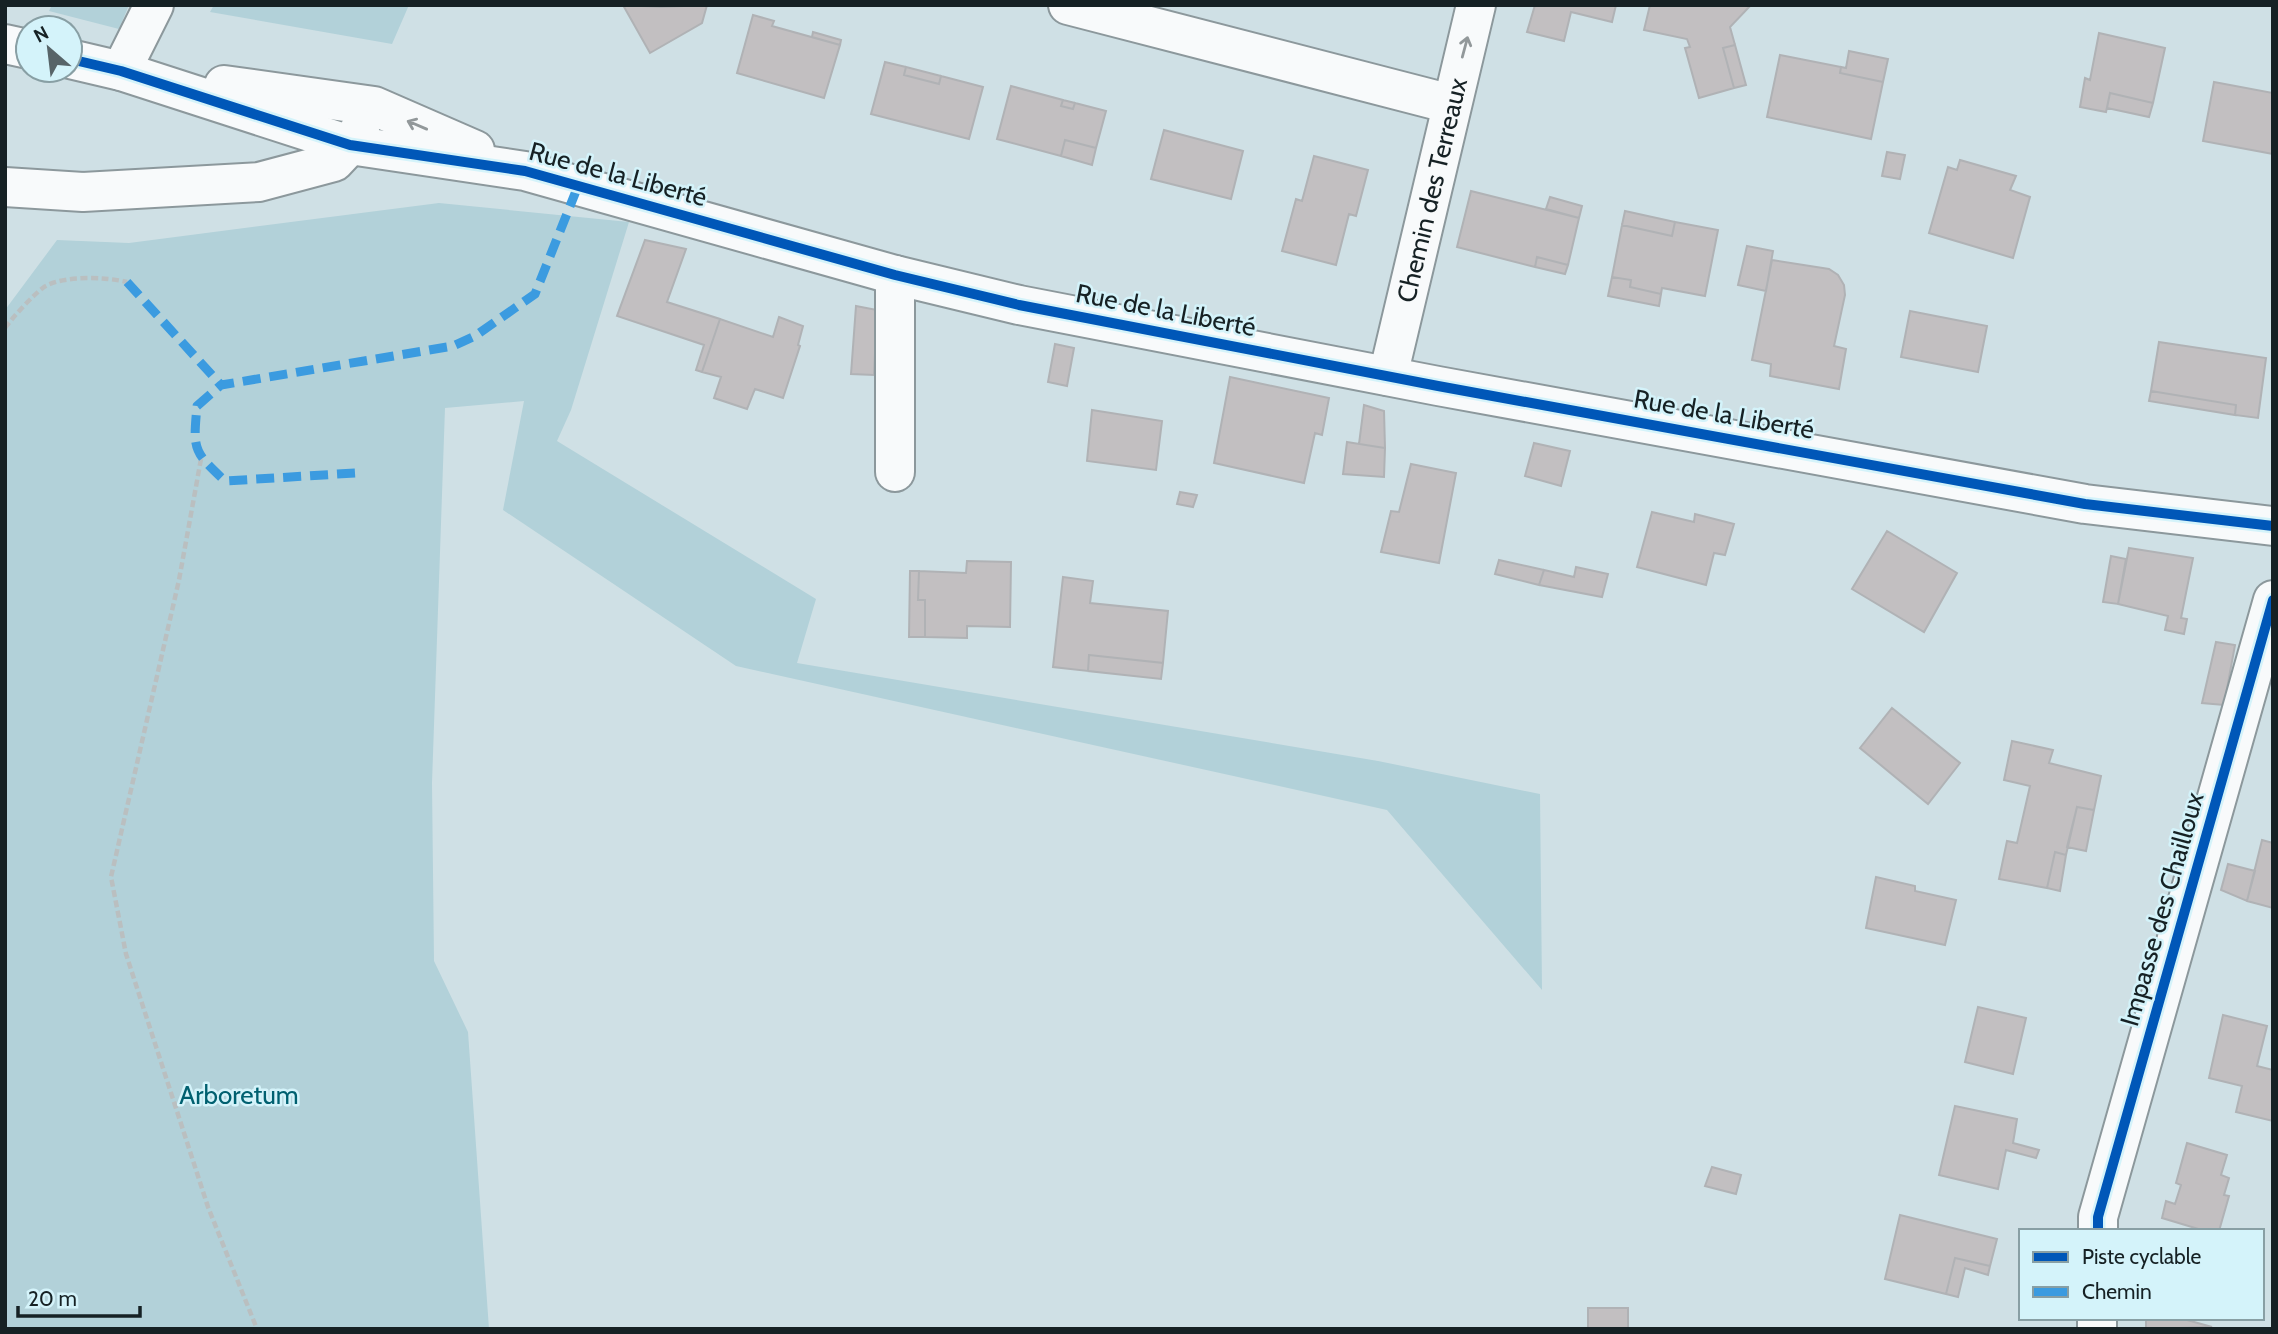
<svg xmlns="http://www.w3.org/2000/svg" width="2278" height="1334" font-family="Cabin,sans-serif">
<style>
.green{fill:#b2d1d9}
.building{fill:#c2bfc1;stroke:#b0b2b5;stroke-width:2}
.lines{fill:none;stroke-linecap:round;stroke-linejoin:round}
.minor-casing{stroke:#8c989c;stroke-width:42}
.path{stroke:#babfc0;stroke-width:4.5;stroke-dasharray:7 3.5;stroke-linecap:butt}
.minor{stroke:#f8fafb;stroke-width:38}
.quiet{stroke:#3b9be0;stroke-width:9;stroke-dasharray:18 9;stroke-linecap:butt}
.cycleway-casing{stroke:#d4f3fa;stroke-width:15}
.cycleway{stroke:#0057b8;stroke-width:10}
.oneway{stroke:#92989a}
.labels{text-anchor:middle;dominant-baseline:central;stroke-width:5;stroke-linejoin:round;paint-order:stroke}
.street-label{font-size:26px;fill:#162124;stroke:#d4f3fa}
.park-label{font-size:26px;fill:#006070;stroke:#d4f3fa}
</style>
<rect width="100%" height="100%" fill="#cfe0e5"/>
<!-- green -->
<path class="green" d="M52 5H129L119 29 49 11Z
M214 5H409L392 44 210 12Z
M439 203 629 222 571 410 557 441 816 599 797 663 1378 761 1540 794 1542 990 1387 810 736 666 503 510 524 401 445 408 432 783 434 961 468 1032 489 1329H5V310L57 240 129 243Z"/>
<!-- building -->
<path class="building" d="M623 5 661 7 707 5 702 23 650 53Z
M1535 5H1616L1612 22 1571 12 1564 41 1527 32Z
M1650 5H1751L1730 27 1735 45 1723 48 1734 88 1699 98 1685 48 1690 47 1687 39 1644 30Z
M753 15 774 21 772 26 840 45 824 98 737 73Z
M813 32 841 40 840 45 812 37Z
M2099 33 2165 48 2153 103 2110 93 2106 112 2080 107 2085 78 2090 80Z
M1735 45 1746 85 1734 88 1723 48Z
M1849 51 1888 59 1883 82 1840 73 1841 67 1846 68Z
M1780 55 1841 67 1840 73 1883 82 1871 139 1767 117Z
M885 62 906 67 904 75 939 84 941 76 983 87 969 139 871 114Z
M906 67 941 76 939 84 904 75Z
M2214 82 2273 93V154L2203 141Z
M1011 86 1063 100 1061 106 1073 109 1075 103 1106 111 1096 148 1065 140 1061 156 997 139Z
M2110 93 2153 103 2149 117 2107 108Z
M1063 100 1075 103 1073 109 1061 106Z
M1164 130 1243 151 1231 199 1151 179Z
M1065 140 1096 148 1092 165 1061 156Z
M1887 152 1905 155 1900 179 1882 176Z
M1314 156 1368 170 1356 216 1349 214 1336 265 1282 251 1296 199 1302 201Z
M1960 160 2016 176 2010 190 2030 197 2013 258 1929 233 1948 167 1957 170Z
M1471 191 1579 218 1568 265 1537 257 1535 267 1457 247Z
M1550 197 1582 206 1579 218 1546 209Z
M1625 211 1675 222 1672 236 1622 225Z
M1675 222 1718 230 1705 296 1662 288 1661 294 1630 287 1631 280 1612 277 1622 225 1672 236Z
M645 240 686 249 667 302 720 319 702 372 696 370 704 345 617 316Z
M1747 246 1773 251 1766 291 1738 285Z
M1537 257 1568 265 1565 274 1535 267Z
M1772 260 1829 269 1838 275 1844 285 1845 295 1834 346 1846 349 1839 389 1770 376 1771 364 1752 360Z
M1612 277 1631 280 1630 287 1661 294 1659 306 1608 296Z
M856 306 877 310 874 375 851 374Z
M1910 311 1987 326 1978 372 1901 357Z
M779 317 803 326 798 345 800 346 783 398 755 389 747 409 714 398 721 377 702 372 720 319 773 337Z
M2159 342 2266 358 2258 418 2235 415 2236 405 2151 391Z
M1055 344 1074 348 1067 386 1048 382Z
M1230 377 1329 398 1322 435 1315 433 1304 483 1214 463Z
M2151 391 2236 405 2235 415 2149 401Z
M1364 405 1384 411 1385 448 1359 444Z
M1092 410 1162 421 1156 470 1087 461Z
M1347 442 1385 448 1384 477 1343 474Z
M1534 443 1570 451 1561 486 1525 476Z
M1411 464 1456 473 1439 563 1381 552 1391 511 1399 512Z
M1180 492 1197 495 1193 507 1177 504Z
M1652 512 1694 522 1695 514 1734 524 1725 555 1714 553 1706 585 1637 567Z
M1887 531 1957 573 1924 632 1852 589Z
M2129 548 2193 558 2181 618 2187 619 2184 634 2165 630 2168 616 2118 604Z
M2111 556 2126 559 2118 604 2103 602Z
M1499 560 1544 570 1539 585 1495 574Z
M967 561 1011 562 1010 627 967 626V638L925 637V600H918L919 571 966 573Z
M1576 567 1608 574 1602 597 1539 585 1544 570 1574 577Z
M910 571H919L918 600H925V637H909Z
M1063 577 1093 581 1090 603 1168 611 1163 663 1089 655 1088 671 1053 667Z
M2216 642 2235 645 2224 705 2202 703Z
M1089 655 1163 663 1161 679 1088 671Z
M1892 708 1960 763 1928 804 1860 748Z
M2012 741 2053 750 2049 763 2101 776 2094 810 2077 807 2066 855 2055 852 2047 888 1999 879 2007 841 2017 843 2030 786 2004 780Z
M2077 807 2094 810 2086 851 2067 847Z
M2262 840 2273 843V908L2247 901Z
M2055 852 2066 855 2060 891 2047 888Z
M2228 864 2255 871 2247 901 2221 890Z
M1876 877 1915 886V891L1956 900 1945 945 1866 928Z
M1978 1007 2026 1018 2013 1074 1965 1062Z
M2223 1015 2267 1026 2257 1066 2273 1070V1121L2236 1112 2242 1086 2209 1078Z
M1955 1106 2017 1119 2013 1143 2039 1150 2036 1158 2006 1150 1998 1189 1939 1175Z
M2187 1143 2227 1155 2221 1175 2229 1178 2224 1195 2229 1196 2219 1231H2205L2162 1218 2166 1201 2175 1204 2181 1185 2176 1183Z
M1712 1167 1741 1175 1736 1194 1705 1186Z
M1900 1215 1997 1239 1990 1266 1955 1258 1946 1294 1885 1279Z
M1955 1258 1990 1266 1988 1275 1965 1268 1958 1297 1946 1294Z
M1588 1308H1628V1329H1588Z
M2146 1318H2180L2212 1327 2146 1329Z"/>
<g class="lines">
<defs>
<g id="minor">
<path d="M1068 5 1451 104"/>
<path d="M5 44 28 49"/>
<path d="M70 59 121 71 350 145 525 171 895 275 1019 305 1438 386 2085 504 2273 526"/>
<path d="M121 71 154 5"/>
<path d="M224 85 374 106 475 150"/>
<path d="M5 187 83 192 259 182 334 162 350 145 360 129"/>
<path d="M895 275V472"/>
<path id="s1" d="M1388 376 1476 5"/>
<path d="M2098 1231V1217L2273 600"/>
<path d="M2097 1329V1318"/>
</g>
</defs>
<!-- minor casing -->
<use href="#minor" class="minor-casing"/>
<!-- path -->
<path class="path" d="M5 328C13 317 33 295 44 287 63 275 107 277 127 282
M201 459 179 580 111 877 126 954 208 1207 257 1329"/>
<!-- minor -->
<use href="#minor" class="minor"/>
<!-- quiet -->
<path class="quiet" d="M127 282 221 385
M355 473 225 481C193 451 193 450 197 406L221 385 453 346 475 336 535 294 578 186"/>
<defs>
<path id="cycleway" d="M70 59 121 71 350 145 525 171 895 275 1019 305 1438 386 2085 504 2273 526
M2098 1231V1217L2273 600"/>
</defs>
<!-- cycleway casing -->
<use href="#cycleway" class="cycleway-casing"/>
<!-- cycleway -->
<use href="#cycleway" class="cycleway"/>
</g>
<!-- one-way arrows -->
<defs><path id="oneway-shaft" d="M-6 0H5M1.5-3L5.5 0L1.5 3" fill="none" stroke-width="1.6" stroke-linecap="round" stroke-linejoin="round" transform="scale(1.75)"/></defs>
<g class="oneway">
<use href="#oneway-shaft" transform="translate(1465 47) rotate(-75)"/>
<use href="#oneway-shaft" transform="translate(417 125) rotate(-157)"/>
</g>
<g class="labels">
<!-- street labels -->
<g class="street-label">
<text transform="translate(618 174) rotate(15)">Rue de la Liberté</text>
<text stroke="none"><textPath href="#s1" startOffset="191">Chemin des Terreaux</textPath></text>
<text transform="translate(1166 310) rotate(11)">Rue de la Liberté</text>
<text transform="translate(1724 414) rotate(10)">Rue de la Liberté</text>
<text transform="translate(2162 909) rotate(-74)">Impasse des Chailloux</text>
</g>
<!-- park labels -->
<g class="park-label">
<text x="239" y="1095">Arboretum</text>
</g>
</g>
<!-- border -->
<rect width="2278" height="1334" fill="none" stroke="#162124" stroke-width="14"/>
<!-- legend -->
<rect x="2019" y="1229" width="245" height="91" fill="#d4f3fa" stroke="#889fa4" stroke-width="2"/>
<rect x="2033" y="1252" width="35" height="10" fill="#0057b8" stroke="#889fa4" stroke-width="2"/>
<text x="2082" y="1264" font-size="21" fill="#162124">Piste cyclable</text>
<rect x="2033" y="1287" width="35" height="10" fill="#3b9be0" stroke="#889fa4" stroke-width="2"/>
<text x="2082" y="1299" font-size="21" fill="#162124">Chemin</text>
<!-- north arrow -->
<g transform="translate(49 49) rotate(332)"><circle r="33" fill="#d4f3fa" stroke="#889fa4" stroke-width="2"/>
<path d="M0-5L12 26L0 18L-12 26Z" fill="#576468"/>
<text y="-10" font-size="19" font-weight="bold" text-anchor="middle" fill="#162124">N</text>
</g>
<!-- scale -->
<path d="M18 1306v10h122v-10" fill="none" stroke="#162124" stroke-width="3.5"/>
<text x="28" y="1306" font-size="21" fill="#162124" stroke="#d4f3fa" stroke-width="5" paint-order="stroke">20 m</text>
</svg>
